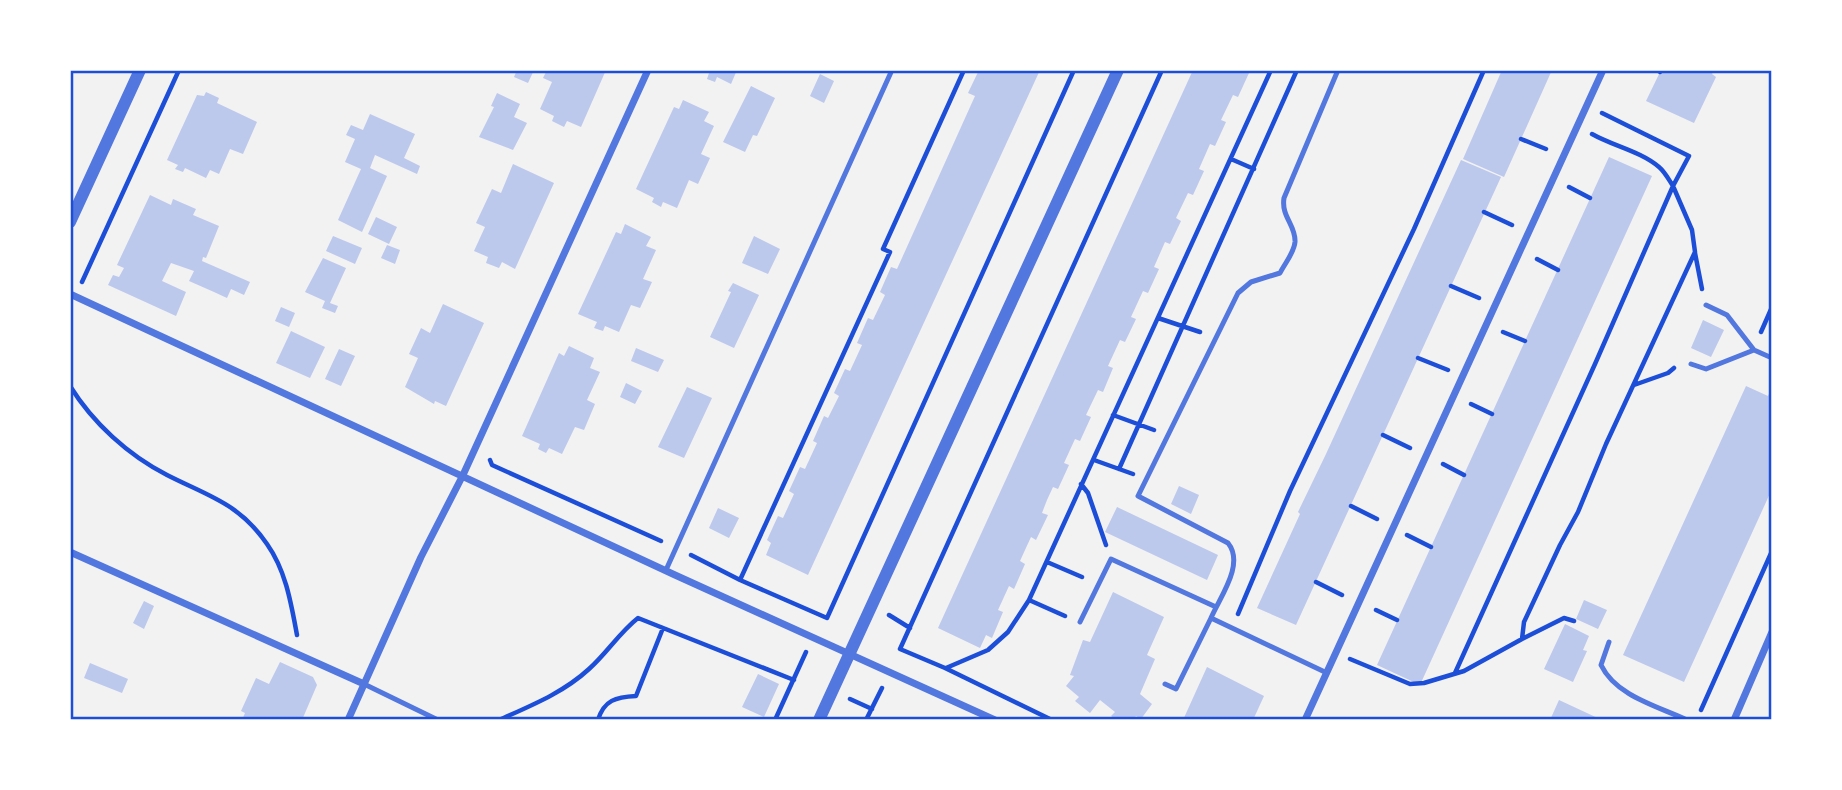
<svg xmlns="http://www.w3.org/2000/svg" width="1842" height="790" font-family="Poppins,sans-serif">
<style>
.building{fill:#bdc9ec}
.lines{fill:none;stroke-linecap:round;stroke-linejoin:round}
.path{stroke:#1d4ed8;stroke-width:4.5}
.service{stroke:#5277de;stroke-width:5}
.minor{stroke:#5277de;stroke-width:7}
.tertiary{stroke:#5277de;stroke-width:12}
.neatline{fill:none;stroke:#1d4ed8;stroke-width:2.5}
</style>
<rect width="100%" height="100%" fill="#f2f2f2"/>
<!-- building -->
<path class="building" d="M517 70H534L528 83 514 77Z
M547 70H606L581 127 567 121 564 127 552 121 554 116 540 109 552 82 543 78Z
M701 70H737L731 84 717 77 715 82 707 79 709 73Z
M979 70H1040L808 575 766 555 771 543 767 540 778 516 783 518 794 494 789 491 800 467 805 469 817 443 813 441 824 416 828 418 839 396 834 393 845 369 850 371 862 345 857 343 868 318 873 320 885 295 880 292 891 267 897 269 975 96 968 93Z
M1193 70H1243L1249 73 1238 97 1233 95 1221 120 1226 122 1215 146 1210 144 1199 169 1204 171 1193 195 1188 193 1176 218 1181 221 1170 244 1165 242 1154 267 1159 269 1148 293 1143 291 1131 317 1136 319 1125 342 1120 340 1108 366 1113 368 1103 392 1098 390 1086 415 1091 417 1080 441 1075 439 1064 463 1069 465 1058 489 1053 487 1047 500 1042 513 1048 515 1036 540 1031 537 1025 550 1020 561 1025 564 1014 589 1009 586 998 610 1003 612 992 638 986 635 980 648 938 628Z
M1502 70H1552L1504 177 1463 159Z
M1661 70H1714L1712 74 1716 77 1694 123 1646 101Z
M820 74 834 81 824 103 810 96Z
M751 86 775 98 757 136 753 135 745 152 723 142Z
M206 92 219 98 217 103 257 122 243 154 230 149 219 174 210 170 206 178 185 168 183 172 175 169 178 165 167 160 197 95 204 96Z
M497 93 520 104 514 117 527 123 513 150 479 137 494 107 491 106Z
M683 100 709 112 704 121 714 126 701 154 710 158 698 184 689 180 677 208 663 202 661 207 652 202 654 198 636 189 674 107 679 109Z
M370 114 415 134 404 158 420 166 417 174 375 155 370 168 387 176 362 232 338 220 361 169 345 162 355 139 346 135 351 125 363 130Z
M1609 157 1652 176 1420 685 1377 665Z
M1461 160 1501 177 1296 625 1257 608 1300 514 1298 512 1326 454Z
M513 164 554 183 515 269 502 262 499 268 486 263 488 257 474 251 485 227 476 223 492 189 501 193Z
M150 195 171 205 173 199 196 209 193 215 219 226 206 258 203 257 202 261 250 282 244 295 231 289 227 298 214 292 189 281 194 271 171 263 162 281 186 292 176 316 108 285 113 275 119 277 124 268 117 265Z
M376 217 397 227 389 244 368 234Z
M625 224 651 237 646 246 656 250 643 279 652 282 640 308 631 305 619 332 605 326 603 331 594 328 597 322 578 314 616 232 621 234Z
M333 236 362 248 355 264 326 251Z
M754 236 780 249 768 274 742 263Z
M387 245 400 250 395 264 381 258Z
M323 258 346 268 330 303 338 306 335 313 322 308 325 301 305 292Z
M733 283 759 295 734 348 710 337 731 292 728 291Z
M443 304 484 323 446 406 435 401 434 404 405 387 418 358 409 354 421 328 430 333Z
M281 307 295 313 289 327 275 321Z
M1703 320 1724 330 1711 357 1691 348Z
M291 331 325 347 310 378 276 363Z
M569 346 594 358 590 368 600 372 587 400 595 404 584 430 575 427 562 454 549 448 546 453 538 449 540 444 522 436 559 353 564 356Z
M636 348 664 360 658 372 631 361Z
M339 349 355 356 341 386 325 379Z
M626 383 642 391 635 404 620 397Z
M1746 386 1768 396 1772 387V489L1684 682 1623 655Z
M687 387 712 398 684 458 658 447Z
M1179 486 1199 495 1191 514 1171 504Z
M1117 507 1218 555 1207 580 1105 532Z
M718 508 739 518 729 538 709 528Z
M1113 592 1164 617 1147 655 1155 659 1140 694 1152 704 1141 719 1136 716 1133 720H1116L1111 716 1115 712 1100 700 1090 713 1075 701 1079 697 1066 686 1074 676 1070 675 1083 640 1090 642Z
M1584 600 1607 610 1598 629 1576 619Z
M144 601 154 606 144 629 133 623Z
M1565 624 1589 636 1583 650 1587 651 1573 682 1544 669Z
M280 662 313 677 317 685 302 720H242L245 713 241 711 256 678 269 684Z
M90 663 128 679 122 693 84 678Z
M1207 667 1264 696 1253 720H1183Z
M758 674 779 684 764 717 742 707Z
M1559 700 1602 720H1550Z"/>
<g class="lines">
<!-- path -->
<path class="path" d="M1657 70 1660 72
M1521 139 1546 149
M1231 159 1254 169
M1569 187 1590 198
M1484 212 1512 225
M1695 253 1702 289
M1537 259 1558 270
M82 282 179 70
M1451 286 1479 298
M1158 318 1200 332
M1503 332 1525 341
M1761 332 1772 307
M1418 358 1448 370
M1634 385 1668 373 1674 368
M70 386C93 423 128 455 167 475 208 496 239 503 267 544 286 571 291 603 297 635
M1471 404 1492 414
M1113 415 1154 430
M1383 435 1410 448
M490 460 492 465 661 541
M1094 460 1133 474
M1443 464 1464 475
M1119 469 1297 70
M1081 484 1088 493 1106 545
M1351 506 1377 519
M1407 535 1431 547
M691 555 740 580 827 618
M1047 562 1082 577
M740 580 890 252 883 249 964 70
M1316 582 1342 595
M1376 610 1397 620
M1238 614 1290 491 1414 229 1484 70
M889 615 910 628
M1065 616 1029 600 1271 70
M827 618 1074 70
M1522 639 1524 622 1560 545 1578 512 1606 444 1695 252 1692 230 1673 186 1689 156 1602 113
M1350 659 1410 684 1424 683 1464 671 1522 639 1564 618 1574 621
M946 668 988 650 1008 632 1029 600
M1455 673 1595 364 1673 186C1669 180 1665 172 1659 167 1640 151 1613 146 1592 134
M850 699 872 709
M1701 710 1772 551
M499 720C530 706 563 693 589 669 607 653 619 633 638 618L794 680
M598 720C604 700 616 697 636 696L663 628
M775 720 806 652
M866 720 882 688
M1052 720 945 668 900 649 1162 70"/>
<!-- service -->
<path class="service" d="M1706 305 1727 315 1754 350 1772 358
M1691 364 1706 369 1754 350
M666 570 892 70
M1080 622 1111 559 1216 607
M1609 642 1601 665C1616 696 1657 706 1687 720
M1327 673 1211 618C1220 597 1245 564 1228 543L1138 496 1238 293 1251 282 1280 273C1285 263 1294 253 1295 242 1296 225 1281 217 1284 198L1338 70
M364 684 438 720
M1165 684 1176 689 1211 618"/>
<!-- minor -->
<path class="minor" d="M70 294 675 575 995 720
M70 552 364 684
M348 720 421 557 463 475 648 70
M1305 720 1603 70
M1734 720 1772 632"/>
<!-- tertiary -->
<path class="tertiary" d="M70 222 140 70
M819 720 1118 70"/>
</g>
<!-- border -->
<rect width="1842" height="790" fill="none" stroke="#ffffff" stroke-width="144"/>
<rect x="72" y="72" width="1698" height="646" class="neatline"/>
</svg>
